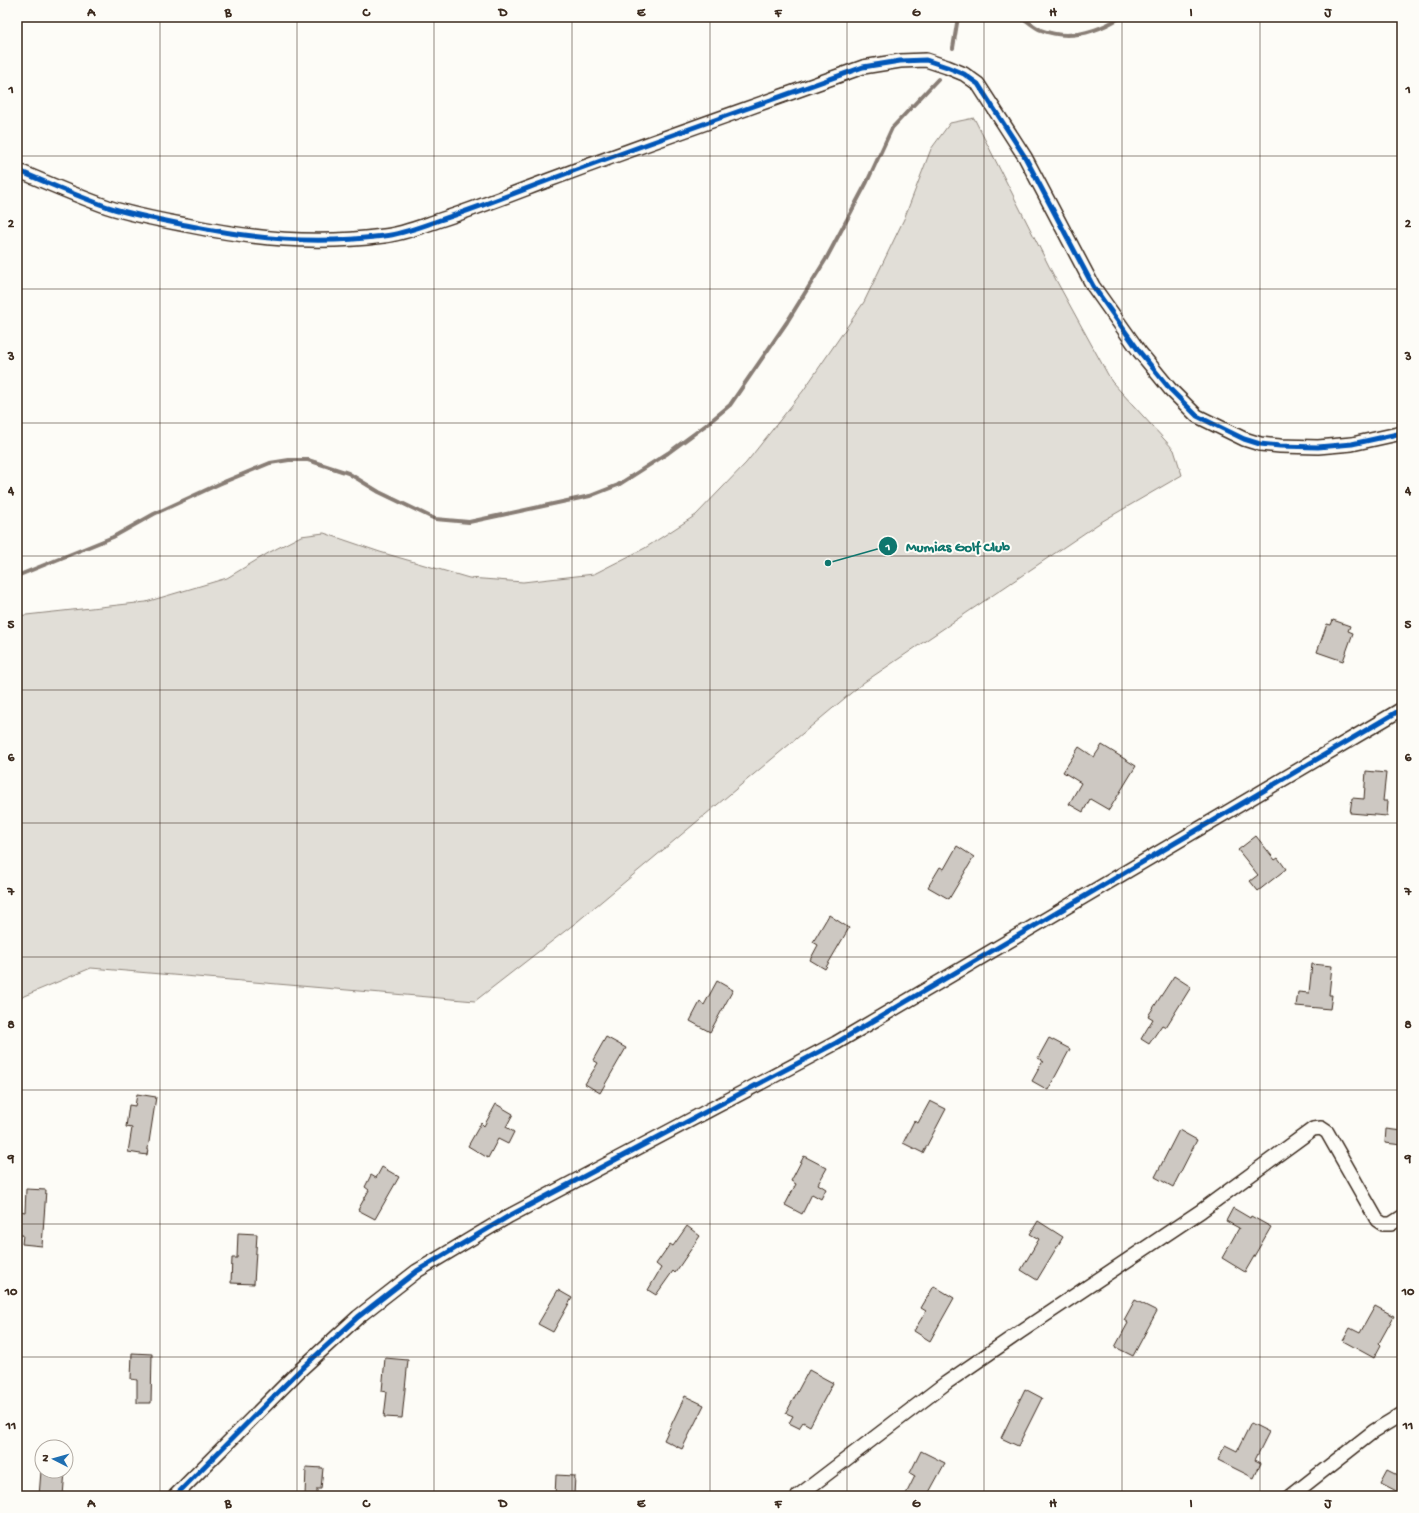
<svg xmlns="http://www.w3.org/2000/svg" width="1419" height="1513" font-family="'Gochi Hand',sans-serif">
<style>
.green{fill:#e1ded7;stroke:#8e847a}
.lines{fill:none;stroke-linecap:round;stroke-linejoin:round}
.stream{stroke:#887d74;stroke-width:4}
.building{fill:#cdc8c2;stroke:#3b2a1e}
.street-casing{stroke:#3b2a1e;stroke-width:16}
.street{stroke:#fdfcf7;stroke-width:13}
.cycleway-casing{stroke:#fdfcf7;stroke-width:8}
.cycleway{stroke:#0057b8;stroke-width:5}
.grid{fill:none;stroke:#3b2a1e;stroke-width:1;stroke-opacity:0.55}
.leader{fill:none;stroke:#0f766e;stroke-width:1.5}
.callout-dot{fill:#0f766e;stroke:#fdfcf7;stroke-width:1.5}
.mark-label{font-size:12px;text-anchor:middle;font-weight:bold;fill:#fff}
.callout-label{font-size:15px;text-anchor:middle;font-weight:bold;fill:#0f766e;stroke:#fdfcf7;stroke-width:4;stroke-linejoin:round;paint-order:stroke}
.neatline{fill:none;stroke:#3b2a1e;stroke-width:1.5}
.grid-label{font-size:13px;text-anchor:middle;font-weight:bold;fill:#3b2a1e}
</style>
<rect width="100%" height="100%" fill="#fdfcf7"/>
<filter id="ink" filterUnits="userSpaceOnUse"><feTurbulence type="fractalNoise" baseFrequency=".025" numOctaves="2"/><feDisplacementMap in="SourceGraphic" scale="8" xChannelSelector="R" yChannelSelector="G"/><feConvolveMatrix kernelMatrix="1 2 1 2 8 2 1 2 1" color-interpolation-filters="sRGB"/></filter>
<g filter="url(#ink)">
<!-- green -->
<path class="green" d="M974 118 1056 280 1112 382 1174 450 1182 475 1101 522 863 683 578 921 475 1001 91 968 24 996 17 1001V616L146 602 227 578 270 552 301 536 324 533 380 552 469 578 523 582 594 574 645 548 696 515 746 463 803 391 864 302 904 219 931 149 950 123Z"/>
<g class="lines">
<!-- stream -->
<path class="stream" d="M1020 17C1027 20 1034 27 1041 30 1069 41 1097 32 1121 17
M953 48 958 17
M17 576 113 537 154 514 219 484 270 463 289 460H308L348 473 379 492 435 519 469 522 590 496 618 485 668 453 706 425 730 405 787 322 826 259 867 182 892 128 938 79"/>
</g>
<!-- building -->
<path class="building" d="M1333 620 1350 626 1348 631 1353 633 1343 661 1317 652 1327 624 1331 625Z
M1102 745 1136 766 1109 810 1090 799 1083 812 1069 804 1081 783 1063 772 1079 747 1094 757Z
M1366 771 1386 773 1383 801H1388L1387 816 1350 813 1352 798 1364 799Z
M1256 836 1275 860 1278 858 1286 869 1258 891 1250 881 1258 875 1238 850Z
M957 846 974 857 949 899 928 887 940 867 944 869Z
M829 915 849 928 825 969 810 960 818 945 813 942Z
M1312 964 1332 966 1329 995H1332L1330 1009 1296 1006 1298 992 1309 993Z
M1174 976 1191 987 1166 1027 1162 1025 1149 1044 1141 1039 1153 1019 1148 1016Z
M717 981 733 990 710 1032 690 1021 700 1002 704 1005Z
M606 1037 626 1048 600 1093 585 1084 598 1063 593 1060Z
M1049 1038 1070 1049 1048 1090 1032 1081 1043 1061 1038 1058Z
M137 1094 156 1097 147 1155 128 1152 132 1128 126 1127 129 1105 135 1106Z
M930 1101 946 1109 923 1153 903 1143 914 1121 918 1123Z
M496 1104 513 1114 506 1127 514 1132 508 1144 498 1139 488 1158 468 1146 481 1123 484 1126Z
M1386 1129 1402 1131V1145L1385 1143Z
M1179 1130 1197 1140 1173 1187 1155 1177Z
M804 1156 827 1168 818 1184 826 1189 821 1199 812 1194 802 1214 785 1205 796 1184 791 1181Z
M382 1167 399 1177 375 1219 358 1210 369 1190 365 1187 371 1175 376 1178Z
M26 1189 46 1190 42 1246 22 1244 23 1235H18L20 1211 25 1212Z
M1233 1208 1250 1218 1251 1216 1271 1227 1245 1272 1222 1258 1239 1228 1226 1221Z
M1038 1221 1063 1237 1037 1280 1021 1270 1039 1239 1030 1234Z
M687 1226 700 1236 675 1273 673 1271 656 1295 648 1290 661 1268 656 1264 670 1244 673 1246Z
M238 1233 257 1234 254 1284 231 1283 232 1258H237Z
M934 1286 954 1298 930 1341 914 1331 926 1311 921 1308Z
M558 1290 572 1298 553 1332 538 1324Z
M1135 1300 1157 1311 1133 1356 1115 1347 1128 1323 1124 1320Z
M1375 1306 1394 1316 1379 1343 1381 1345 1374 1358 1343 1341 1350 1328 1360 1333Z
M132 1353 152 1354 151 1403H137V1380L131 1379Z
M385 1358 408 1360 402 1418 384 1417 387 1392 382 1391Z
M809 1370 833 1383 810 1426 803 1422 799 1428 789 1423 793 1416 786 1413Z
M1025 1389 1042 1398 1018 1446 1001 1438Z
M685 1396 704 1405 682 1449 664 1440Z
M1251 1423 1269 1432 1255 1460 1261 1463 1254 1478 1218 1460 1225 1445 1237 1451Z
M921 1451 945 1463 927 1496H905L915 1476 910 1473Z
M306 1467 323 1468 321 1489H317V1496H305Z
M1388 1470 1402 1477V1494L1381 1483Z
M41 1471H65L63 1496H39Z
M556 1475 575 1476 574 1496H555Z"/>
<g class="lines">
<defs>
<path id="street" d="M17 170C47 183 77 196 108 207 133 215 160 220 186 225 254 239 314 245 384 236 403 234 422 226 440 220 477 208 512 194 549 180 653 141 758 105 863 67L900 61 926 60 947 67 964 74 978 84 1025 157 1093 286 1139 351 1170 389 1197 416 1244 439 1260 444 1280 446 1318 447 1352 444 1402 433
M175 1496 299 1371 358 1317 417 1271 509 1216 836 1043 1402 709
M798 1496 946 1383 1020 1332 1201 1211 1313 1129 1321 1128 1327 1132 1377 1220 1383 1224H1391L1402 1217
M1291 1496 1374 1431 1402 1414"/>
</defs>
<!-- street casing -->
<use href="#street" class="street-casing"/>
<!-- street -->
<use href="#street" class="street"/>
<defs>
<path id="cycleway" d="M17 170C47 183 77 196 108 207 133 215 160 220 186 225 254 239 314 245 384 236 403 234 422 226 440 220 477 208 512 194 549 180 653 141 758 105 863 67L900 61 926 60 947 67 964 74 978 84 1025 157 1093 286 1139 351 1170 389 1197 416 1244 439 1260 444 1280 446 1318 447 1352 444 1402 433
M175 1496 299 1371 358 1317 417 1271 509 1216 836 1043 1402 709"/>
</defs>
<!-- cycleway casing -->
<use href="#cycleway" class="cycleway-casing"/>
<!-- cycleway -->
<use href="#cycleway" class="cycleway"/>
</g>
</g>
<!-- grid -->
<path class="grid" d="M160 17V1496M297 17V1496M434 17V1496M572 17V1496M710 17V1496M847 17V1496M984 17V1496M1122 17V1496M1260 17V1496M17 156H1402M17 289H1402M17 423H1402M17 556H1402M17 690H1402M17 823H1402M17 957H1402M17 1090H1402M17 1224H1402M17 1357H1402"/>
<!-- callouts -->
<path class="leader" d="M828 563L888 546"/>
<g class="callout-dot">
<circle cx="828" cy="563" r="4"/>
<circle cx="888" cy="546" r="10"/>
</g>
<g class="mark-label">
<text x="888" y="550">1</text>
</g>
<g class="callout-label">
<text x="958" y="551">Mumias Golf Club</text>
</g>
<!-- margin -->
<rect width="1419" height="1513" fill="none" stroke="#fdfcf7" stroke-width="44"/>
<!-- north arrow -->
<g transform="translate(54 1459) rotate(276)"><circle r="19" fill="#fdfcf7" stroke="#afa8a0"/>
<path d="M0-3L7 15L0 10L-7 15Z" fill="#1f6fb2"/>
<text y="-6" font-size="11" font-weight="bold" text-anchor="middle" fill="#3b2a1e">N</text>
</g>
<rect x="22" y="22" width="1375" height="1469" class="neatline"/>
<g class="grid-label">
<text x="91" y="16">A</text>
<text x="228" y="16">B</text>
<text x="366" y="16">C</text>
<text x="503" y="16">D</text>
<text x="641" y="16">E</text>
<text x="778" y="16">F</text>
<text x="916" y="16">G</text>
<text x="1053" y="16">H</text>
<text x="1191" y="16">I</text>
<text x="1328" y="16">J</text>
<text x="11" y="93">1</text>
<text x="1408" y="93">1</text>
<text x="11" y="227">2</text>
<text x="1408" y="227">2</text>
<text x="11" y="360">3</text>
<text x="1408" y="360">3</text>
<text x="11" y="494">4</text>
<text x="1408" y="494">4</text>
<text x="11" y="628">5</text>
<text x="1408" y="628">5</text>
<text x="11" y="761">6</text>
<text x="1408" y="761">6</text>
<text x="11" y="895">7</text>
<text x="1408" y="895">7</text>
<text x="11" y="1028">8</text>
<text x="1408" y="1028">8</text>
<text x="11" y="1162">9</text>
<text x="1408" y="1162">9</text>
<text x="11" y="1295">10</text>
<text x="1408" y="1295">10</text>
<text x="11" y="1429">11</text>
<text x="1408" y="1429">11</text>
<text x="91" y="1507">A</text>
<text x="228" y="1507">B</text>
<text x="366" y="1507">C</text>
<text x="503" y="1507">D</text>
<text x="641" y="1507">E</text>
<text x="778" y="1507">F</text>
<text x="916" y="1507">G</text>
<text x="1053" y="1507">H</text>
<text x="1191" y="1507">I</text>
<text x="1328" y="1507">J</text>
</g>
</svg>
